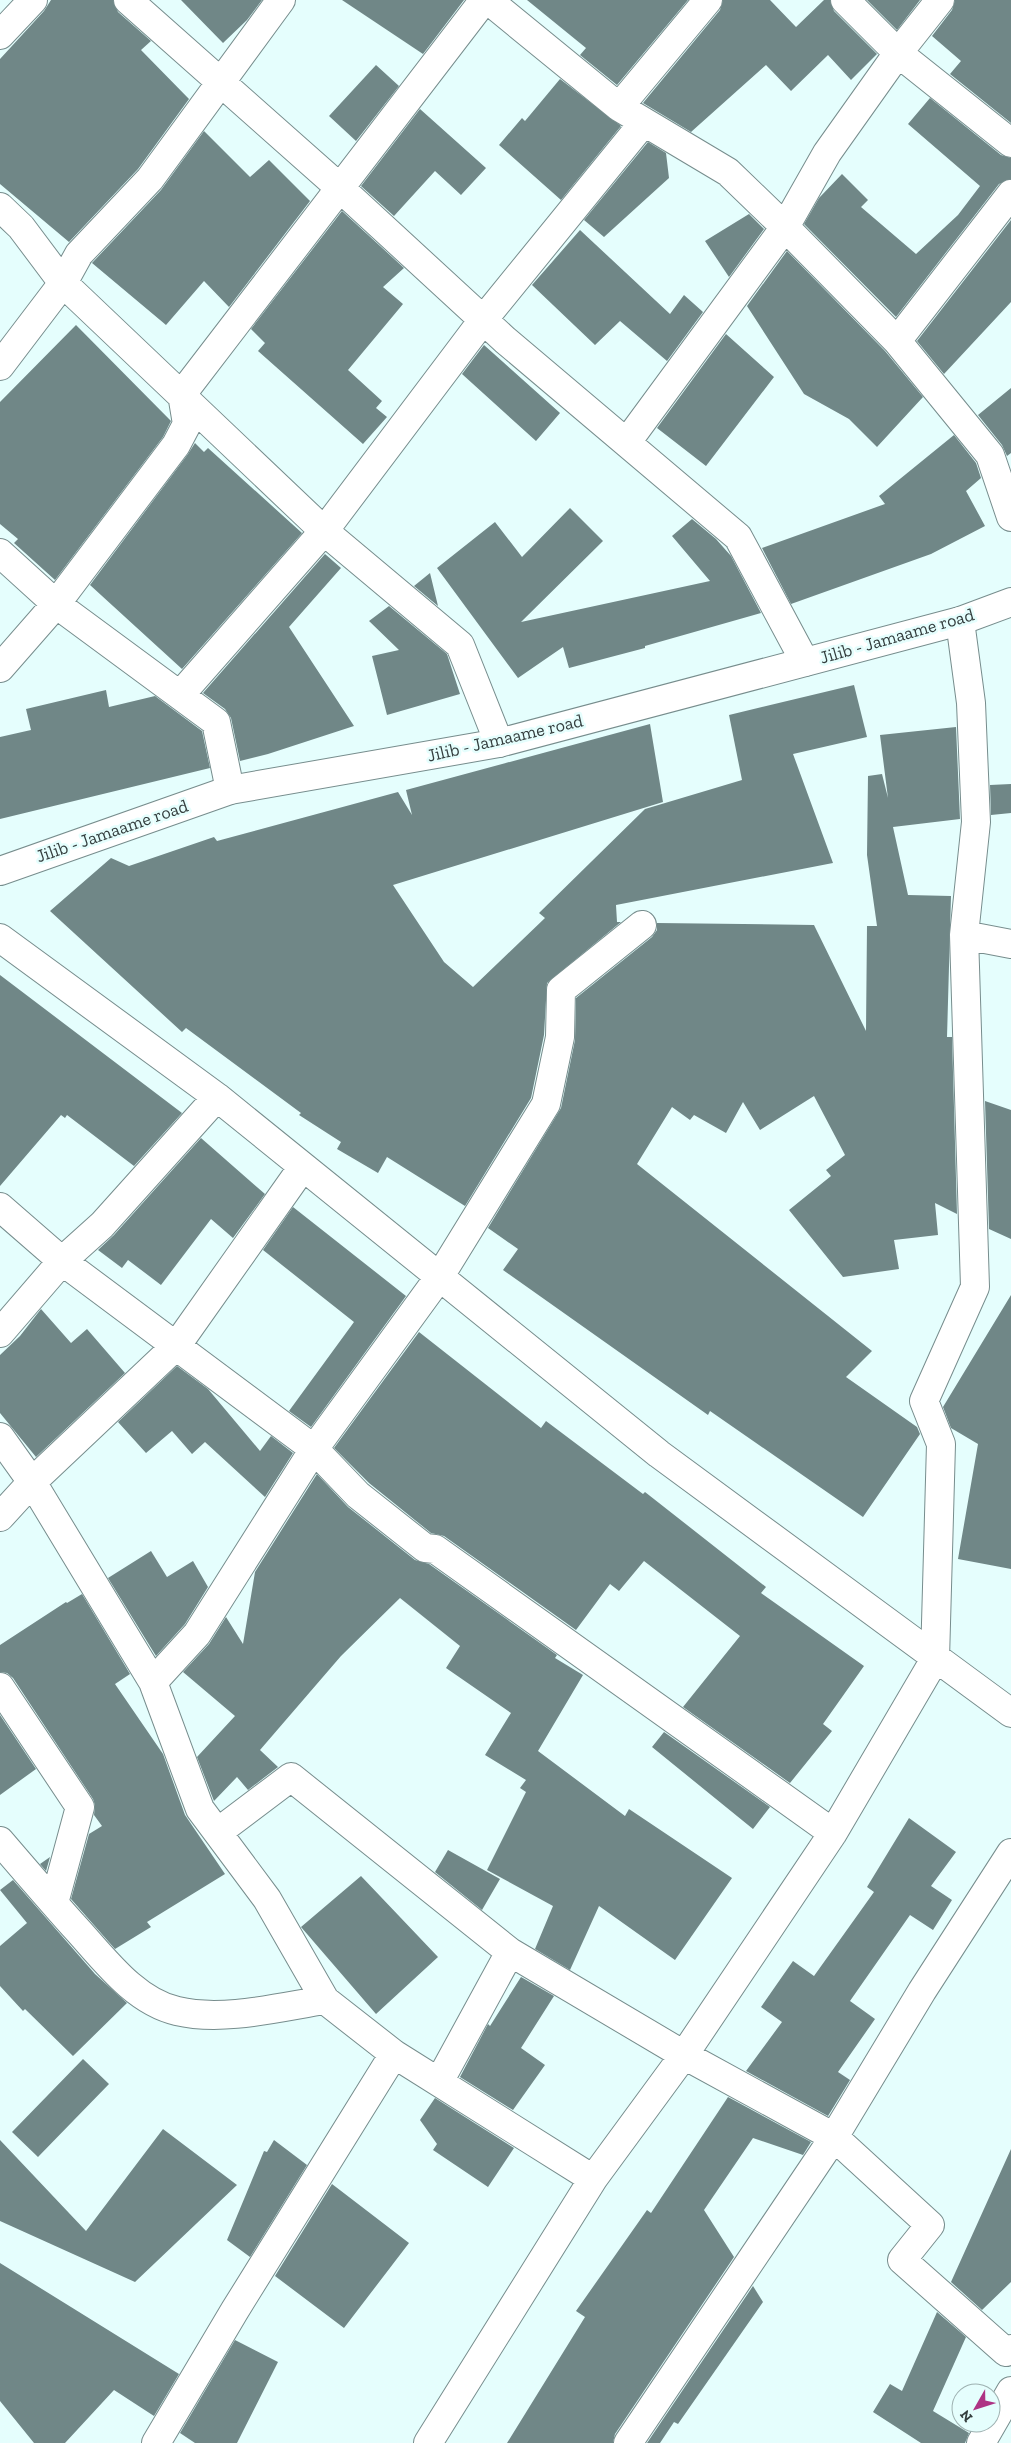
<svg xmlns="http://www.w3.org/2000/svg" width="1011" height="2443" font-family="'Zilla Slab',serif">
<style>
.building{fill:#708787}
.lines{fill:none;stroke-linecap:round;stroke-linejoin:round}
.minor-casing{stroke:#778d8d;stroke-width:30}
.primary-casing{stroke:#778d8d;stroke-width:30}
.minor{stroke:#fff;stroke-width:28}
.primary{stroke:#fff;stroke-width:28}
.labels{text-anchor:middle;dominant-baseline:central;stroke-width:5;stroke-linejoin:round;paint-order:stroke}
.street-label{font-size:18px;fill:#343e3e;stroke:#e5fefd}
</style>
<rect width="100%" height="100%" fill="#e5fefd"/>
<!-- building -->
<path class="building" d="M51 0H113L118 12 151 41 141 50 189 99 138 169 69 242 0 184V59L44 11Z
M181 0H262L247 20 223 43Z
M342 0H464L423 54Z
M527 0H688L617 85 580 55 586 48Z
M723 0H770L796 27 824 0H830L834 11 877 54 851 80 828 55 791 91 766 65 691 132 643 103 720 10Z
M867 0H920L897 30Z
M955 0H1011V123L950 74 961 61 932 36 952 10Z
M376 65 399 86 356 141 329 116Z
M560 79 621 126 561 200 499 145 522 118 525 121Z
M930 98 1001 155 1011 158V179L999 184 896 317 804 224 819 198 842 174 868 200 861 207 916 254 958 215 980 186 908 124Z
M420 109 486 168 461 195 435 171 394 216 361 186Z
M204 131 250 177 269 160 310 201 229 307 204 281 166 325 92 263 161 190Z
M648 142 666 153 669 178 604 237 584 220Z
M342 211 404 268 383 287 403 304 348 370 382 401 376 408 387 417 363 444 258 351 265 343 251 329Z
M749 214 764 229 729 277 705 241Z
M1011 220V302L944 374 917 341Z
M580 230 670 314 684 295 703 312 667 361 620 321 595 345 532 285Z
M787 251 885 351 923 397 877 447 849 419 804 394 747 306Z
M76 325 171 421 163 437 55 580 14 543 18 539 0 524V402Z
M726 334 774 377 706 466 657 428Z
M484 345 560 413 536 441 462 374Z
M1011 388V453L1007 456 1002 445 978 415Z
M954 435 976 463 981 478 966 491 985 526 931 554 791 604 762 548 885 504 879 496Z
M195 443 204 452 208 448 302 533 182 669 90 585 188 454Z
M570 508 603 541 521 622 710 581 672 536 692 519 716 539 731 556 761 613 645 646V648L569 668 563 647 518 678 437 568 495 522 522 557Z
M325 554 341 568 289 627 354 726 268 754 240 761 231 718 225 709 203 693Z
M430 573 438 606 414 586Z
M389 606 447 654 460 694 387 715 372 656 399 650 369 621Z
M854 685 867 737 793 754 833 863 616 905 617 922H621L547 983 544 1035 531 1098 465 1206 387 1157 378 1173 337 1149 341 1142 299 1115 301 1113 186 1028 182 1032 50 911 111 858 129 866 214 837 217 841 398 792 412 815 406 790 650 724 663 802 393 885 444 962 473 987 545 918 539 913 645 809 742 780 729 715Z
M106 690 109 707 155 696 202 731 210 768 0 819V737L31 730 26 709Z
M956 727 960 819 893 827 908 895 951 896 947 1037H952L957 1214 935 1203 938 1235 894 1240 899 1269 843 1277 789 1210 831 1176 826 1170 845 1155 814 1096 760 1130 743 1102 726 1133 694 1115 690 1120 672 1107 637 1164 872 1351 846 1377 917 1427 920 1434 863 1517 710 1411 708 1415 503 1270 518 1249 488 1228 561 1108 575 1040 576 998 652 937 657 930V923L814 925 866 1031 867 926H877L867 855 868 776 882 774 888 798 880 735Z
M1011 784V813L991 815 990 785Z
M0 975 182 1113 134 1166 67 1115 65 1118 61 1115 0 1186Z
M985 1101 1011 1110V1239L989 1229Z
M201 1138 265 1194 233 1238 211 1219 161 1285 128 1260 122 1268 98 1250 114 1235Z
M293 1207 406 1296 311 1427 289 1411 354 1322 263 1250Z
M1011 1295V1569L958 1559 978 1444 951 1428 943 1407Z
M41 1309 71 1343 87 1329 125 1373 36 1457 0 1413V1355L20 1336Z
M419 1332 541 1428 546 1421 643 1494 645 1492 766 1587 761 1593 864 1666 823 1724 832 1731 790 1783 683 1707 740 1636 644 1561 619 1591 610 1584 576 1630 444 1536 431 1533 369 1483 334 1448Z
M177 1366 208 1389 260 1451 271 1436 293 1453 265 1497 205 1442 192 1454 172 1431 146 1453 118 1422Z
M317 1474 348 1507 415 1560 429 1564 557 1655 555 1658 583 1675 538 1751 625 1816 629 1809 732 1878 675 1960 599 1906 570 1970 535 1949 553 1906 487 1870 526 1792 520 1788 526 1780 485 1755 511 1713 446 1668 460 1646 400 1598 341 1656 260 1750 278 1767 248 1790 237 1777 214 1801 197 1757 235 1716 183 1672 209 1644 226 1617 243 1644 255 1572Z
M151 1551 167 1577 193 1561 208 1587 185 1624 156 1656 108 1578Z
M82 1594 130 1674 115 1684 163 1754 185 1815 225 1874 147 1922 151 1927 115 1949 71 1899 89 1834 102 1826 94 1815 95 1805 93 1799 13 1678 7 1673 0 1672V1645L66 1602 67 1603Z
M0 1715 36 1769 0 1795Z
M664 1732 770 1807 753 1829 652 1747Z
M909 1818 956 1852 931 1886 952 1900 933 1930 910 1915 850 2001 875 2019 838 2072 850 2080 828 2116 746 2071 782 2022 761 2007 793 1961 814 1976 874 1892 867 1887Z
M448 1850 500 1879 482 1910 435 1872Z
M50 1857 46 1871 40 1864Z
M361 1876 438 1957 376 2014 301 1927Z
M13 1880 95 1974 127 2003 73 2056 25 2009 23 2011 0 1986V1946L27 1923 0 1890Z
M521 1977 554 1996 521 2048 545 2065 513 2110 460 2077 488 2024 490 2026Z
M83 2059 109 2084 38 2157 12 2132Z
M728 2097 811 2142 803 2155 753 2138 704 2210 734 2257 615 2434 613 2443H507L585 2317 576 2311 647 2210 651 2213Z
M435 2098 514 2148 488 2187 433 2150 437 2144 420 2120Z
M163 2129 237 2185 135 2282 0 2221V2140L86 2231Z
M274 2140 307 2165 250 2257 227 2240 264 2151 267 2152Z
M1011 2149V2282L982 2310 951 2282Z
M332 2184 409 2243 344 2328 275 2276Z
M0 2263 179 2374 154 2416 114 2390 65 2443H34L0 2401Z
M753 2286 763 2302 678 2424 674 2422 660 2443H647Z
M937 2312 966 2337 933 2411 969 2433 965 2443H921L873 2412 890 2384 902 2391Z
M235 2340 278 2362 237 2443H195L180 2433Z"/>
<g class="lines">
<defs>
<path id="minor" d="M128 0 340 188 505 340 738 537 805 662
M488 0 619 107 728 172 785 227 897 341 990 455 1011 517
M845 0 898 53 1011 143
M0 35 33 0
M619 107 708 0
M0 207 21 227 63 283 324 531 460 645 499 743
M897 341 1011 194
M0 366 63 283 79 254 150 179 281 0
M627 442 785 227 827 153 898 53 940 0
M0 553 56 604 216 722 230 790
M0 668 56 604 176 445 187 424 182 394 484 0
M180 695 324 531 483 320 644 122
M964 935 1011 944
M0 938 217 1097 659 1454 1011 1713
M0 1207 62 1261 314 1449 358 1495 425 1548 435 1549 833 1833
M0 1333 62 1261 102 1225 217 1097
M0 1437 32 1482 153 1682
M0 1517 32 1482 177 1345 302 1168
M0 1687 80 1807 54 1903
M218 1832 291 1777 510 1952 684 2055 834 2137 930 2225 902 2260 1006 2352 1011 2349
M0 1841C24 1869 48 1897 73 1925 102 1956 133 2001 177 2011 223 2022 280 2007 325 2000
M439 2082 510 1952
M593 2179 394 2054 325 2000 267 1899 200 1809 153 1682 197 1634 314 1449 440 1276 546 1104 560 1037 561 990 642 925
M156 2443 235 2310 394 2054
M428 2443 593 2179 684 2055 833 1833 935 1659 941 1444 924 1401 975 1287 964 935 976 822 971 703 960 621
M628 2443 834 2137 922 1991 1011 1853
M981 2443 1011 2391"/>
<path id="primary" d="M0 871 230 790 499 743 960 621 1011 602"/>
</defs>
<!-- minor casing -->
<use href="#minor" class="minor-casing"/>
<!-- primary casing -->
<use href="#primary" class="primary-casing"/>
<!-- minor -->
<use href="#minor" class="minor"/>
<!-- primary -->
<use href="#primary" class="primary"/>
</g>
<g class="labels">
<!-- street labels -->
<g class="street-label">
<text transform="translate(897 636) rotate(-16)">Jilib - Jamaame road</text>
<text transform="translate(505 738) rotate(-13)">Jilib - Jamaame road</text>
<text transform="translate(112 831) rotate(-19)">Jilib - Jamaame road</text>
</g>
</g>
<!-- north arrow -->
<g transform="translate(976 2408) rotate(231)"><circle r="24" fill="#e5fefd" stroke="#9eb1b1"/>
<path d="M0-4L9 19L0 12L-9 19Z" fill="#ae3384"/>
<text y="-8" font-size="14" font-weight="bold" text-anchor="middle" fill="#343e3e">N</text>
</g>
</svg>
